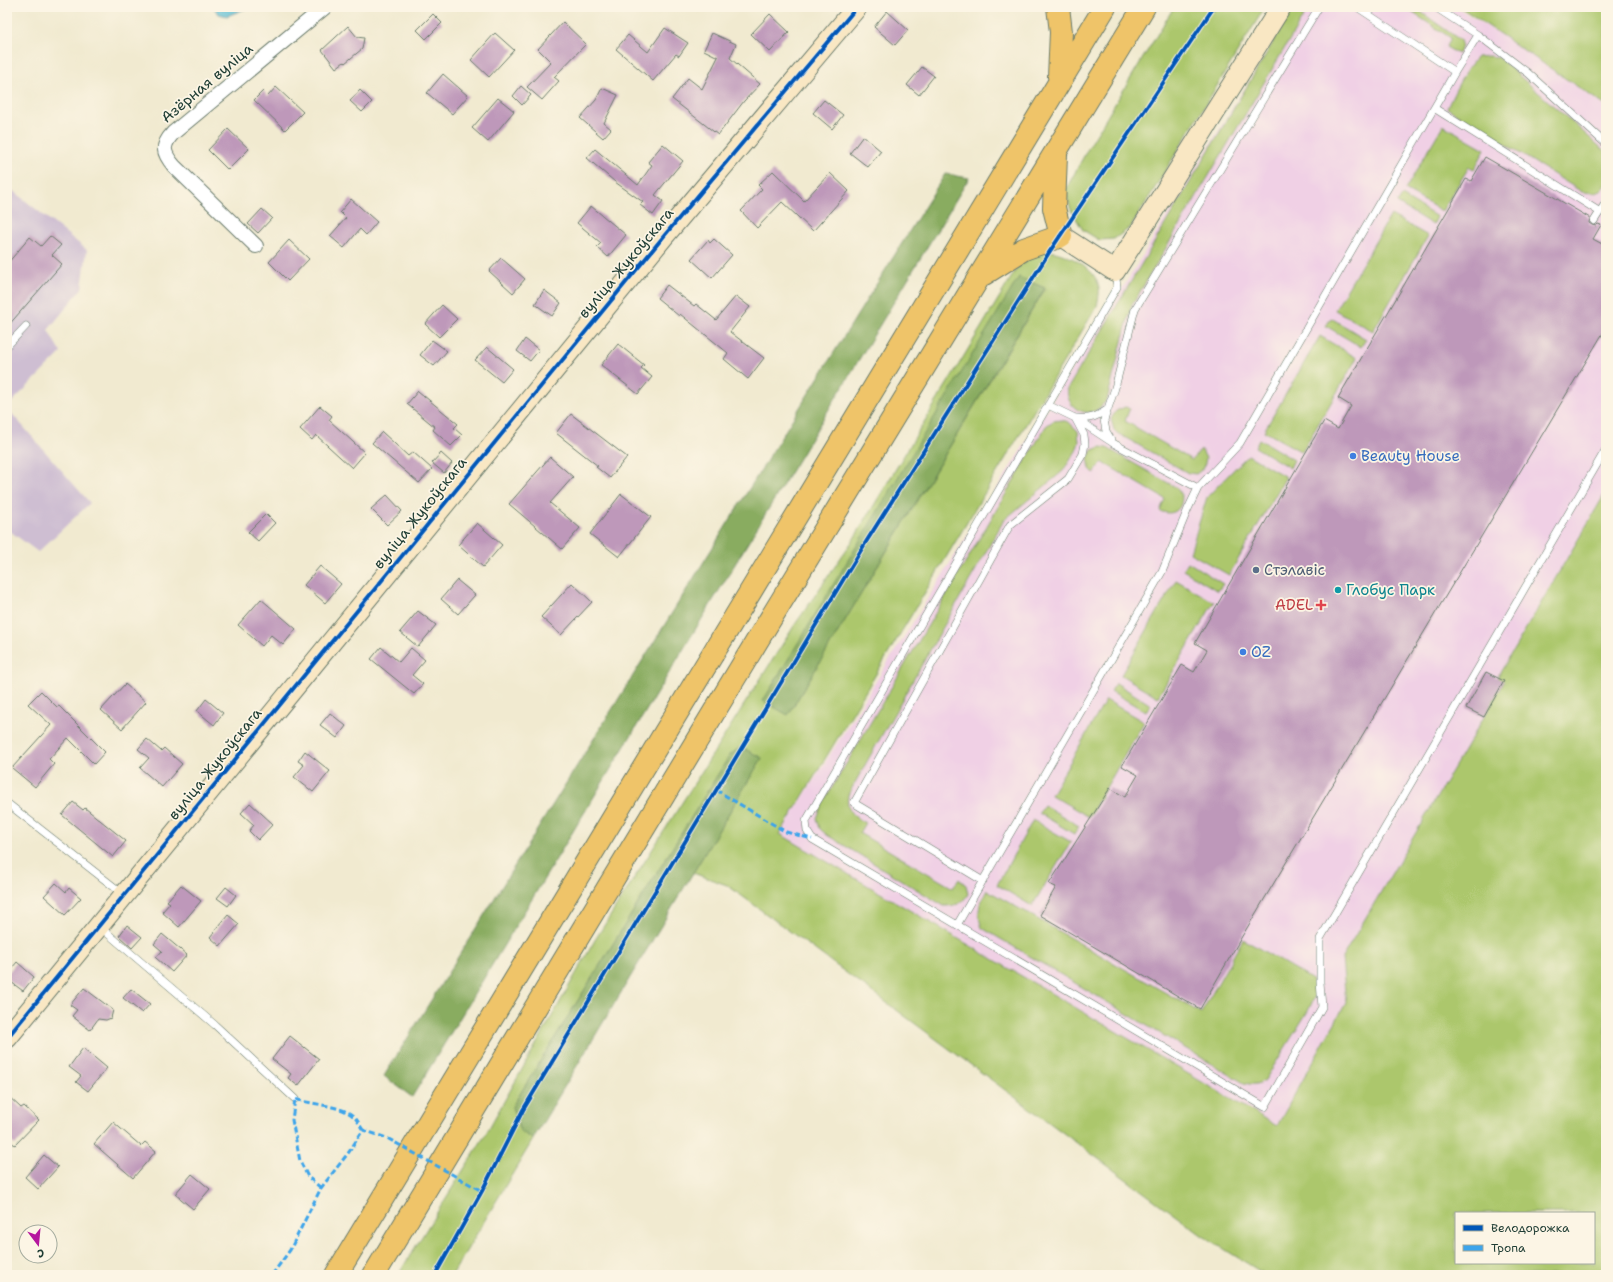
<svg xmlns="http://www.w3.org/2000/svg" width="1613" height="1282" font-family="'Shantell Sans',sans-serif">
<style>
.built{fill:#f0d0e5}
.industrial{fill:#cebed2}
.green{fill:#acc76c;stroke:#668250;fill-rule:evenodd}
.forest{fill:#89ac60;stroke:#54744a}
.water{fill:#55bbd3;stroke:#3a7c84}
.building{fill:#be98ba}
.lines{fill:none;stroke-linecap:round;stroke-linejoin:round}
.lane-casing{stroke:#687a6b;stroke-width:8}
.street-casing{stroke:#687a6b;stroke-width:16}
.secondary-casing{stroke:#687a6b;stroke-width:22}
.highway-casing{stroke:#687a6b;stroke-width:24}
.lane{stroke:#fff;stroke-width:7}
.street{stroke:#fff;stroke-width:14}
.secondary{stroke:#f9e7c3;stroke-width:20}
.highway{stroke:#efc469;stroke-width:22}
.quiet{stroke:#3da4eb;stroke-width:3;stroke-dasharray:6 3;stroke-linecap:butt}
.cycleway-casing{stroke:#fcf5e5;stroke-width:6}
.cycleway{stroke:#0057b8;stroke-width:4}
.shop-dot{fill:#3f7fe0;stroke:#fcf5e5;stroke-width:1.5}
.service-dot{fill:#5c6f8a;stroke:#fcf5e5;stroke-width:1.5}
.culture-dot{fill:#0f9aa8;stroke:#fcf5e5;stroke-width:1.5}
.health-dot{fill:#e0444e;stroke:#fcf5e5;stroke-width:1.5}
.labels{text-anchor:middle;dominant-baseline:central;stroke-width:3.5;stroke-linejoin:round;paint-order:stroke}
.street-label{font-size:15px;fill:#1f3d34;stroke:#fcf5e5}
.shop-label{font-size:15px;fill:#366cbe;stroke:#fcf5e5;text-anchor:start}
.service-label{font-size:15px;fill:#4e5e75;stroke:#fcf5e5;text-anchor:start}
.culture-label{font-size:15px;fill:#0d838f;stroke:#fcf5e5;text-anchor:start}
.health-label{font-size:15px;fill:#be3a42;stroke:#fcf5e5;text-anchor:end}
</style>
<rect width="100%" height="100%" fill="#fcf5e5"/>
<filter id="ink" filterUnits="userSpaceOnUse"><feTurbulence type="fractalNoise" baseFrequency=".025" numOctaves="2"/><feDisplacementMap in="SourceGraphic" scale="8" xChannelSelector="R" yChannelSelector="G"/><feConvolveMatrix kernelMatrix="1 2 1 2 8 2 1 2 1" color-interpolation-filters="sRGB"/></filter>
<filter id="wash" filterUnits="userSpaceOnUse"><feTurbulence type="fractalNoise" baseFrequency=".012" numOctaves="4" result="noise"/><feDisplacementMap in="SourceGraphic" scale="16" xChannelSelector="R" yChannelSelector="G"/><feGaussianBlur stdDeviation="0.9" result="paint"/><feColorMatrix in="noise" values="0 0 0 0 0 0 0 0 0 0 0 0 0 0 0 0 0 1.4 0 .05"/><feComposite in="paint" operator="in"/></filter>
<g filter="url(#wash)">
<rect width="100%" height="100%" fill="#f1ead0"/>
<!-- built -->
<path class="built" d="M1294 7H1456L1520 47 1606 107V492L1497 677 1504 681 1484 717 1342 958 1346 1003 1222 1228 780 834 1129 278Z"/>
<!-- industrial -->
<path class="industrial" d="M7 186 87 250 82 288 48 330 61 353 7 407Z
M7 408 90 503 38 552 7 529Z"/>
<!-- green -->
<path class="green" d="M1174 7H1265L1131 227 1114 239 1099 240 1083 230 1071 210 1065 191 1090 145Z
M1294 7H1309L1131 307 1107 400C1104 403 1101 407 1098 409 1084 419 1064 405 1068 388Z
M1404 7H1414L1460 40 1462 47 1458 54 1446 47 1451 38Z
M1460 7H1606V106Z
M1488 56 1498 57 1606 152V183L1601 191 1595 193 1582 192 1447 108C1455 91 1464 71 1477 57Z
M1443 125 1485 149 1475 169 1469 167 1442 211 1405 190Z
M1402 196 1437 217 1433 225 1397 203Z
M1391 215 1428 236 1373 331 1335 310Z
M1050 251C1068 254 1095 267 1099 287 1100 293 1098 300 1097 306L780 834 1277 1126 1346 1003 1342 958 1484 717 1504 682 1497 678 1606 492V1275H1266L1203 1236 727 885 693 873 762 758 741 748 730 755 512 1107 520 1131 534 1138 452 1275H440L430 1271 428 1275H398L484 1137 595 940 794 626 853 540 1017 268 1032 256ZM1019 277 1045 289 788 715ZM1456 1213H1594V1263H1456Z
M1331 318 1366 339 1361 347 1326 326Z
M1320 336 1357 358 1302 452 1264 431Z
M1125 407 1130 408 1125 421 1192 460 1201 449 1206 458 1204 468 1196 474 1188 473 1117 433 1114 430 1111 419 1116 411Z
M1061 420 1069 422 1078 431 1079 442 1076 451 1063 471 1004 520 848 795C846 810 852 816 865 823L859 833 953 888 959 879 966 885 968 894C962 904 956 906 944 906L827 835 820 829 817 818 823 803 1046 426 1053 421Z
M1259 439 1294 460 1290 468 1255 447Z
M1101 447 1107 448 1177 488 1182 497C1182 511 1172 516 1160 511L1165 499 1102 462 1094 473 1090 469 1088 458 1092 450Z
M1248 455 1286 477 1229 575 1190 553 1207 497Z
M1188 562 1223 584 1218 591 1183 570Z
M1176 580 1214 602 1158 697 1121 675Z
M1116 683 1151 705 1146 712 1111 691Z
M1106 700 1144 722 1089 817 1051 795Z
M1044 805 1079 826 1074 834 1039 813Z
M1033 820 1071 842 1032 906 997 885Z
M987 890 1201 1013 1243 939 1311 979 1317 992 1308 1011 1265 1080C1257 1085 1253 1085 1244 1083L982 928C976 911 979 906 987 890Z"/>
<!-- forest -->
<path class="forest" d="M945 174 969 178 412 1097 384 1076Z
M1019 277 1045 288 788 715 763 701Z
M741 747 762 758 533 1139 520 1131 512 1107 730 755Z"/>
<!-- water -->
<path class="water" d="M213 7H250L227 16 219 14Z"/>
<g id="blocks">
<!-- building -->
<path class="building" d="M887 11 908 30 895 45 874 27Z
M433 14 442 23 426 39 417 30Z
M770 14 789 32 770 52 751 34Z
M563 22 586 44 554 77 559 81 542 100 527 87 551 62 538 49Z
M348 26 357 37 364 38 362 49 345 63 344 62 336 68 322 50Z
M665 28 688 43 679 56 676 54 653 81 616 49 628 35 648 52Z
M495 33 514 50 489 77 471 60Z
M712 33 736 44 730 58 760 84 744 101 718 135 672 99 688 78 702 89 718 57 704 50Z
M922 67 934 76 919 95 907 85Z
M443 74 468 96 452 114 427 93Z
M521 86 531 95 522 105 513 96Z
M276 87 303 112 285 130 254 100 263 91 268 96Z
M602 88 618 95 604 123 611 129 603 138 580 118 596 100Z
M360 90 372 102 362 112 350 101Z
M498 98 514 111 488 142 472 128Z
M824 100 843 115 832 129 813 113Z
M228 129 249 149 228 170 208 150Z
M863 136 881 151 868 167 850 153Z
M663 144 683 161 655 195 663 201 653 215 640 205 643 202 615 182 587 158 595 149 638 185 652 165 648 162Z
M1485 157 1590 218 1589 223 1592 225 1596 226 1598 224 1601 225 1593 239 1606 246V328L1241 938 1200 1009 1040 915 1056 887 1049 884 1110 788 1125 797 1138 775 1122 766 1182 665 1194 672 1207 650 1195 643 1324 421 1338 429 1351 406 1338 398 1466 179 1471 181Z
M773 171 804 201 830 173 849 191 813 231 782 202 757 228 741 211 762 189 758 185Z
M351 199 377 222 366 235 360 229 344 248 330 236 346 218 340 212Z
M591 206 626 235 608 257 597 247 601 243 577 223Z
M262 209 272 218 258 233 248 224Z
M50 236 61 245 52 255 62 264 7 327V264L30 237 41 246Z
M714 239 732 255 712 278 691 259 708 240 710 243Z
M289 240 309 259 288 281 269 262Z
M501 258 525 279 513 293 489 271Z
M667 285 694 306 696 304 716 320 736 296 750 307 730 332 764 358 748 379 724 359 728 353 680 314 679 316 657 298Z
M544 290 561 303 552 316 535 304Z
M442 305 457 319 439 337 425 324Z
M525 339 539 350 530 361 517 351Z
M432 340 447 351 434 366 420 355Z
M618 344 644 365 641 368 652 377 638 394 601 365Z
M487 347 513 369 502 382 475 360Z
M418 391 458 424 454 428 462 435 451 446 433 430 435 427 407 404Z
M320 406 332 416 329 420 365 453 352 468 316 435 312 440 300 429Z
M571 414 627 457 610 478 596 467 598 466 556 433Z
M382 432 408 456 413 452 432 469 419 483 372 443Z
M441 453 452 463 444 473 432 463Z
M550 457 573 477 550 503 580 528 562 549 509 504Z
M621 494 651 517 619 557 590 534Z
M387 495 402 511 387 525 371 509Z
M266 514 275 523 258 541 248 532Z
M477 523 502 545 483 567 458 545Z
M320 566 341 584 325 603 304 585Z
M457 580 475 595 458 614 441 599Z
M572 583 592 602 561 635 541 617Z
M261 599 296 629 283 645 271 635 262 646 238 625Z
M418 611 436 625 418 647 400 632Z
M381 647 399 662 411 648 425 660 412 675 423 684 414 694 371 659Z
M1486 672 1504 681 1484 717 1466 708Z
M125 684 146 702 122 729 101 710Z
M41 691 57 707 59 706 105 752 94 764 68 738 49 759 54 764 35 787 12 768 51 725 28 704Z
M206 699 223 713 214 725 197 711Z
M330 713 346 726 337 738 320 725Z
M147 739 161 751 164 748 182 764 162 787 140 768 149 758 138 749Z
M305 751 330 771 313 792 294 777 304 765 298 761Z
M73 802 83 810 85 808 126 841 113 857 62 815Z
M250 803 273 824 258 840 249 831 254 825 241 813Z
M56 883 66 892 69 888 81 898 65 915 44 896Z
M181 885 201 901 179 927 162 912 170 903 167 901Z
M226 887 236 895 228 906 217 898Z
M228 915 239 924 220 946 210 937Z
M127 925 142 937 132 948 119 936Z
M162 934 187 955 172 972 156 958 162 951 154 944Z
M17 962 34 977 23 991 7 979V974Z
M84 988 113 1010 111 1018 106 1020 98 1019 90 1030 72 1016 77 1010 70 1005Z
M131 989 150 1004 142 1013 123 998Z
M290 1036 319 1059 298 1086 288 1078 291 1074 272 1059Z
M83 1048 107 1068 88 1091 76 1082 81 1076 69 1067Z
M7 1095 21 1108 24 1106 39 1120 15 1145 7 1139Z
M113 1122 141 1146 145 1142 156 1151 133 1178 94 1144Z
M44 1155 58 1167 38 1189 25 1177Z
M192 1174 210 1189 193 1209 175 1194Z"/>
</g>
</g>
<g filter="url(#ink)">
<use href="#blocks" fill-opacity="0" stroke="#687a6b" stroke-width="1"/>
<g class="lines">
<defs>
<path id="lane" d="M1357 7 1455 72
M1435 7 1478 35 1528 73 1606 144
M1434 108 1600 212
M1594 221 1606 202
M1115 271 1117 287 806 821 807 831 812 839 1265 1107 1322 1007 1320 982V939L1606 449
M7 346 26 326
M1048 405 1075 418 1113 443 1198 488
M1077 418C1090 420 1098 416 1108 409
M1113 443 1106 431 1104 420 1115 388 1135 309 1319 7
M7 803 123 894
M983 881 854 803 1010 525 1068 479 1083 454 1085 444 1084 435 1075 418
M957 925 1162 572 1188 509 1198 488 1240 443 1455 72 1478 35
M100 927 215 1025 295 1099"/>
<path id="street" d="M256 246 174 166C163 153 161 146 173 133L325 7"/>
<path id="secondary" d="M1061 236 1115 271 1281 7
M7 1038 664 236 857 7"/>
<path id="highway" d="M1058 7 1061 32 1059 77
M984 274 1024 249 1061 236 1054 208 1056 154
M336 1275 1105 7
M374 1275 760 636 1144 7"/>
</defs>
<!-- lane casing -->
<use href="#lane" class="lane-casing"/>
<!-- street casing -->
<use href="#street" class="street-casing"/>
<!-- secondary casing -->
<use href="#secondary" class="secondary-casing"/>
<!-- highway casing -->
<use href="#highway" class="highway-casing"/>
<!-- lane -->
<use href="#lane" class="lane"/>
<!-- street -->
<use href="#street" class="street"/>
<!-- secondary -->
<use href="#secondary" class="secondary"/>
<!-- highway -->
<use href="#highway" class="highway"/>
<!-- quiet -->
<path class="quiet" d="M716 790 786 832 812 839
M321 1188 308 1177 300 1161 292 1120 295 1099C312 1105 343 1105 354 1117 358 1120 360 1126 363 1130
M272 1275 290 1250 321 1188 349 1152 363 1130 387 1138 482 1191"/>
<defs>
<path id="cycleway" d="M7 1038 664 236 857 7
M435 1275 482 1191 523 1110 866 542 1050 251 1214 7"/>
</defs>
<!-- cycleway casing -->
<use href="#cycleway" class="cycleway-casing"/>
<!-- cycleway -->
<use href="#cycleway" class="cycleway"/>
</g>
</g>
<!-- markers -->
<g class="shop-dot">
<circle cx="1353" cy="456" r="4"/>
<circle cx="1243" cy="652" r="4"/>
</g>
<circle class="service-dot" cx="1256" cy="570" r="4"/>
<circle class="culture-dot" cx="1338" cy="590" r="4"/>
<path class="health-dot" d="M1319 599h4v4h4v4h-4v4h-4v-4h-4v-4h4z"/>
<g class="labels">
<!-- street labels -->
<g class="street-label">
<text transform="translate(207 83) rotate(-40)">Азёрная вуліца</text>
<text transform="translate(626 263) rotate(-50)">вуліца Жукоўскага</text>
<text transform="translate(420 513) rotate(-51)">вуліца Жукоўскага</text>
<text transform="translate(215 764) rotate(-51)">вуліца Жукоўскага</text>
</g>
<!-- shop labels -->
<g class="shop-label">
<text x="1361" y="456">Beauty House</text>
<text x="1251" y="652">OZ</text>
</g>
<!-- service labels -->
<g class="service-label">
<text x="1264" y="570">Стэлавіс</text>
</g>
<!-- culture labels -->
<g class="culture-label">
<text x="1346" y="590">Глобус Парк</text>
</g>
<!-- health labels -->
<g class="health-label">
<text x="1313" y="605">ADEL</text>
</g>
</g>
<!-- margin -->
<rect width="1613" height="1282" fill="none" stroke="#fcf5e5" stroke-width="24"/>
<!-- legend -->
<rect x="1455" y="1212" width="140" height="52" fill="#fcf5e5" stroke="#a4ab9e"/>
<rect x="1463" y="1225" width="20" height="6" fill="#0057b8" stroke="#a4ab9e"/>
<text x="1491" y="1232" font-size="12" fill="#1f3d34">Велодорожка</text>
<rect x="1463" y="1245" width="20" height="6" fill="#3da4eb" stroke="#a4ab9e"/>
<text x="1491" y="1252" font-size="12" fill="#1f3d34">Тропа</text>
<!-- north arrow -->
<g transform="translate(38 1244) rotate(164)"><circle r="19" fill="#fcf5e5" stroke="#a4ab9e"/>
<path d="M0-3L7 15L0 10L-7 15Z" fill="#b5179e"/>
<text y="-6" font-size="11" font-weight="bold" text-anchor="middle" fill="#1f3d34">С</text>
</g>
</svg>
